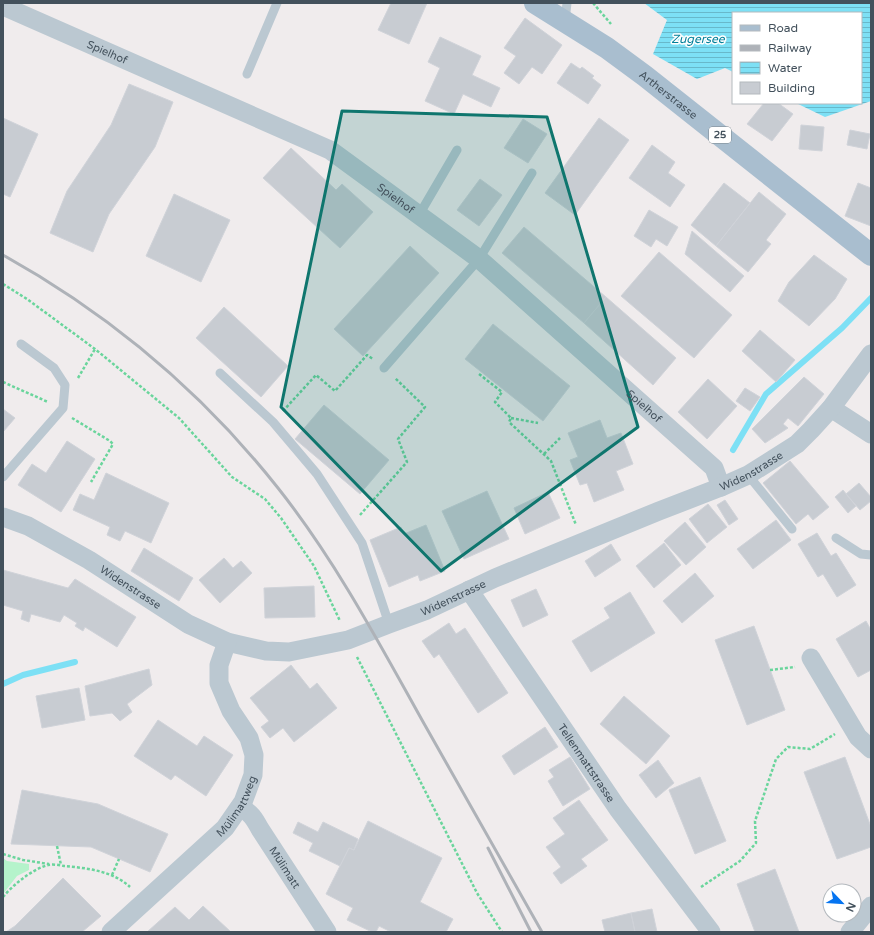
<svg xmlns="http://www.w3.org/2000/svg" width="874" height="935" font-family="'Varela Round',sans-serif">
<defs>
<pattern id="water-rules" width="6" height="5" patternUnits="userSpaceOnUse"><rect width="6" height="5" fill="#7de0f5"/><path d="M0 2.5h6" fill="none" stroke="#68b8ca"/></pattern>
</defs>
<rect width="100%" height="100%" fill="#f0eced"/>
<path fill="#b5f3cb" d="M 3,858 L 7,861 L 29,864 L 29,870 L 17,876 L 3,894 Z"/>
<path fill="url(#water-rules)" d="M 644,3 L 871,3 L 871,101 L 825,117 L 796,103 L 861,103 L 861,13 L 733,13 L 733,72 L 725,68 L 697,79 L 653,54 L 667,20 Z"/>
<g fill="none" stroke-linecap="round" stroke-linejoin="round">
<path stroke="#7de0f5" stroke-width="6" d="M 733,450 L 766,394 L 842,328 L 871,298
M 3,684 L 23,675 L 75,662"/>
</g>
<path fill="#c8ccd2" stroke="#d0d3d9" d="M 391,3 L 427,3 L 409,44 L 378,30 Z
M 525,18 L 562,45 L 542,74 L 532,67 L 519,84 L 504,73 L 516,56 L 504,48 Z
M 440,37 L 481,56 L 472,75 L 500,88 L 491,107 L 463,94 L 454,114 L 425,101 L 440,68 L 428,62 Z
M 571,63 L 580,69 L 582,67 L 594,76 L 592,78 L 601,85 L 588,104 L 557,83 Z
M 129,84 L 173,102 L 155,147 L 109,214 L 93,252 L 50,233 L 67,191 L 111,125 Z
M 764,103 L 778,103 L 793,114 L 772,141 L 747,124 Z
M 3,118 L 38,134 L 10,197 L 3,194 Z
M 599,118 L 629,140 L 575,215 L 545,193 Z
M 523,119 L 547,134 L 528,163 L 504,148 Z
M 801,125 L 824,127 L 822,151 L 799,149 Z
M 850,130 L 870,134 L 867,149 L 847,145 Z
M 652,145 L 675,162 L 668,173 L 685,185 L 670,207 L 629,178 Z
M 291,148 L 336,190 L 342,184 L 373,212 L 340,248 L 263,178 Z
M 480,179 L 502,195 L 479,226 L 457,210 Z
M 724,183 L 750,203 L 716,246 L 691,225 Z
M 858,183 L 871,188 L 871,226 L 845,216 Z
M 759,192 L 786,214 L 766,240 L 771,244 L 748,272 L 716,246 Z
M 174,194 L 230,220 L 201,282 L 146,256 Z
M 649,210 L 678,227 L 667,246 L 656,239 L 651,247 L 634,236 Z
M 524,227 L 606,297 L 584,323 L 502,253 Z
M 692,231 L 744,276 L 730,292 L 685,254 Z
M 410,246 L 439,273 L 363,356 L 334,329 Z
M 659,252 L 732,315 L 694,358 L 621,296 Z
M 814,255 L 847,279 L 835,299 L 809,326 L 778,301 L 789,282 Z
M 606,297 L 676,358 L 653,385 L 584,323 Z
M 224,307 L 288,366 L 261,397 L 196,338 Z
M 493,324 L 570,386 L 543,421 L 465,359 Z
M 760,330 L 795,360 L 776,382 L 742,351 Z
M 804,377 L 824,394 L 798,426 L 788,418 L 783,424 L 788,428 L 765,443 L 752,429 Z
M 708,379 L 737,406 L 707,439 L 678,412 Z
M 745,388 L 760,397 L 750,411 L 736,401 Z
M 324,405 L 389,460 L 360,494 L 295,439 Z
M 3,409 L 15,418 L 3,432 Z
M 600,420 L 607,438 L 621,433 L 633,464 L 616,471 L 624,490 L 594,502 L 587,483 L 580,485 L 570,460 L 578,457 L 568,433 Z
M 67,441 L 95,459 L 61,512 L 18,485 L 32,464 L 46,473 Z
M 790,461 L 829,507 L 813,520 L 808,514 L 796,524 L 763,483 Z
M 106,473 L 169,503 L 151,543 L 125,531 L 120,541 L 107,535 L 110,527 L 73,510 L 80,494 L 94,500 Z
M 859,483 L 871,497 L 871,501 L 860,510 L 846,494 Z
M 843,490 L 856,506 L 848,513 L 835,497 Z
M 487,491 L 509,539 L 464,559 L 442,511 Z
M 548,492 L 560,518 L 525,534 L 514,508 Z
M 725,500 L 738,519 L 729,525 L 717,505 Z
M 708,504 L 727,527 L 707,543 L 689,519 Z
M 776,520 L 791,540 L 753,569 L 737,549 Z
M 685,522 L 706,547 L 686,565 L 664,541 Z
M 426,525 L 445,571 L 420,581 L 418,575 L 389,587 L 370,540 L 401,527 L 404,534 Z
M 817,533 L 831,556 L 836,553 L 856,585 L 837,597 L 823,574 L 818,577 L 798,544 Z
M 664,543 L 681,565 L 654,588 L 636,566 Z
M 611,544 L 621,560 L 595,577 L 585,561 Z
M 144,548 L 193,578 L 179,601 L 131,571 Z
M 224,558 L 233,568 L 241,561 L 252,573 L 220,603 L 199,580 Z
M 3,570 L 68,588 L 75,579 L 136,617 L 117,647 L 85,627 L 83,631 L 75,626 L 77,623 L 64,615 L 60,622 L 31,614 L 29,622 L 21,619 L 23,611 L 3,605 Z
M 695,573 L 714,596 L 682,623 L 663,601 Z
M 314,586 L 315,617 L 265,618 L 264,588 Z
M 536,589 L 548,615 L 523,627 L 511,600 Z
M 630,592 L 655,633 L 591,672 L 572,641 L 610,618 L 604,608 Z
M 866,621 L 871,630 L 871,670 L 858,677 L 836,639 Z
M 449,623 L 456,634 L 465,628 L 508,693 L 478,713 L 439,654 L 434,658 L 422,641 Z
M 754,626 L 785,710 L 747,725 L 715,640 Z
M 291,665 L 310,689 L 317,683 L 337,708 L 294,742 L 283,728 L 270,738 L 261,727 L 269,721 L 250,698 Z
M 149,669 L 152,685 L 127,704 L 132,712 L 120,721 L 112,713 L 90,716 L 85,686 Z
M 79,688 L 85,720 L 42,728 L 36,696 Z
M 624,696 L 670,736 L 646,764 L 600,724 Z
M 158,720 L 197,746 L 204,736 L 233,755 L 206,796 L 175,775 L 171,780 L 134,756 Z
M 545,727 L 558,747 L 514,775 L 502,756 Z
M 570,757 L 590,789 L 563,806 L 548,781 L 554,777 L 549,770 Z
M 845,757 L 871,827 L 871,847 L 837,859 L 804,772 Z
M 658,760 L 674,783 L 656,798 L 639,775 Z
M 700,777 L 726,841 L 695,854 L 669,790 Z
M 22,790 L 98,804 L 168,834 L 150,872 L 91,847 L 11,844 Z
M 579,800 L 608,840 L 581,859 L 587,866 L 561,884 L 553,873 L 561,867 L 546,847 L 565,834 L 553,818 Z
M 368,821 L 442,858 L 420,902 L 453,919 L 446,932 L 391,932 L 379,926 L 376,932 L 372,932 L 347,920 L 353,908 L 326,894 L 349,848 L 354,850 Z
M 298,822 L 318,832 L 323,822 L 358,839 L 354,850 L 349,848 L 340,866 L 309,851 L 313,843 L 293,833 Z
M 775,869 L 799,932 L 755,932 L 737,884 Z
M 63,878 L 101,916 L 82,932 L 6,932 L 15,926 Z
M 203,906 L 231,932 L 147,932 L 175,907 L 189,920 Z
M 652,909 L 657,932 L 635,932 L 631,913 Z
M 631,913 L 635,932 L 605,932 L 602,920 Z"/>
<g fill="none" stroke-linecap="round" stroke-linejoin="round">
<path stroke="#6ad59c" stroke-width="2.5" stroke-dasharray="3 2" stroke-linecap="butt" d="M 593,3 L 611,24
M 3,284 L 27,299 L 95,349 L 179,418 L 232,477 L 265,499 L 281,518 L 314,566 L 340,621
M 479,374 L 502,392 L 495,402 L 511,418 L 509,422 L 551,461 L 576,525
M 78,378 L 95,349
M 3,382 L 48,402
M 283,411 L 316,375 L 335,391 L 367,355 L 373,359
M 72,418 L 110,441 L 113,444 L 91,482
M 511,418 L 538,423
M 544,454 L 560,438
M 360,515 L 407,462 L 398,439 L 425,407 L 395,378
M 357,657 L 477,893 L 502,932
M 770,670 L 795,667
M 57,846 L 61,865
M 3,854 L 23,860 L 49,864
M 112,875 L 119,859
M 701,887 L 740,861 L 756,843 L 755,821 L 776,759 L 788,747 L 810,749 L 835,734
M 3,897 C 14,884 31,870 48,865 C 53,864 59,865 64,866 C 87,868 113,871 130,887"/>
<path stroke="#bbc8d1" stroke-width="9" d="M 565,21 L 567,3
M 247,74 L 277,3
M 419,215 L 457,150
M 384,368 L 479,259 L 532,173
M 220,373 L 273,422 L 317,474 L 362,543 L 389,624
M 748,475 L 792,529
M 3,477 L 63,408 L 65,385 L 54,368 L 21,344
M 836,538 L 861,554 L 871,555"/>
<g stroke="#bbc8d1" stroke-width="19">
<path id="s1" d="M 3,6 L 330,150 L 479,259 L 714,468 L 721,487"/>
<path d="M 831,408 L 871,434"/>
<path id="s2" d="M 3,517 L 28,526 L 89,560 L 188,624 L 227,642 L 266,651 L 289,652 L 348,640 L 389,624 L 427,610 L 495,578 L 659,511 L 721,487 L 748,475 L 797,444 L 811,430 L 831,408 L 871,354"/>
<path id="s3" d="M 469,590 L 618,809 L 711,932"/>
<path d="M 811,658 L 858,737 L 871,749"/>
<path id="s4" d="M 240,807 C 251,813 254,818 260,829 L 327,932"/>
<path id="s5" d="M 111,932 L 225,828 L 243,802 L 253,775 L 254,755 L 249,738 L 231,711 L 219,683 L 219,665 L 227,642"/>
<path d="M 850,932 L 871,906"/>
</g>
<path stroke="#a9becf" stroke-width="22" id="s6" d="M 535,3 L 607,48 L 645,76 L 871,255"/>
<path stroke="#aeb2b8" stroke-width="3" d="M 3,255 C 109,314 203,393 278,488 C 335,560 378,641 422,720 C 462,791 502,862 542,932
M 488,848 L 531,932"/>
</g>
<path fill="#0f766e" fill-opacity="0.2" stroke="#0f766e" stroke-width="3" stroke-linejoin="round" d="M 342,111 L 547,117 L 638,427 L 441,571 L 281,407 Z"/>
<g text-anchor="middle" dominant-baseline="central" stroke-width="3" stroke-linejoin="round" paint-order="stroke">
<rect fill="#fff" stroke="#7b858d" stroke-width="1" x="709" y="127" width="22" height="16" rx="3"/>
<g font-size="10" font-weight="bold" fill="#43515c">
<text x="720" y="135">25</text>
</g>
<g font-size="11" fill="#43515c" stroke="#fff">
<text stroke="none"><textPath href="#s1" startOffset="114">Spielhof</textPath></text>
<text stroke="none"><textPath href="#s6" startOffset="162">Artherstrasse</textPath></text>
<text stroke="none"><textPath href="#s1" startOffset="439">Spielhof</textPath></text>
<text stroke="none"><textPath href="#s1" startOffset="763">Spielhof</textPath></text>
<text stroke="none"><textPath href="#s2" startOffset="818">Widenstrasse</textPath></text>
<text stroke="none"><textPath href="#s2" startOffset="146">Widenstrasse</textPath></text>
<text stroke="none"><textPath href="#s2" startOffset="494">Widenstrasse</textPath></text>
<text stroke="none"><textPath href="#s3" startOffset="209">Tellenmattstrasse</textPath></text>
<text stroke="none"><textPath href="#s5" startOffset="179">Mülimattweg</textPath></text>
<text stroke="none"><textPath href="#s4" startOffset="76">Mülimatt</textPath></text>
</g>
<g font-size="12" font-style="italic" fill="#03809a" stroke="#fff">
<text x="698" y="39">Zugersee</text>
</g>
</g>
<rect width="874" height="935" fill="none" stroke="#43515c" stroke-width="8"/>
<rect x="732" y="12" width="130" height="92" fill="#ffffff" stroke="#b4b9be"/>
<rect x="740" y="25" width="20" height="6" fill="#a9becf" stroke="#b4b9be"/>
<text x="768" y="32" font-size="12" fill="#43515c">Road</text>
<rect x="740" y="45" width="20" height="6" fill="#aeb2b8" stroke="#b4b9be"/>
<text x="768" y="52" font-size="12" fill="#43515c">Railway</text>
<rect x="740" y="62" width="20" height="12" fill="url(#water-rules)" stroke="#b4b9be"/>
<text x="768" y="72" font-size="12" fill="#43515c">Water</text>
<rect x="740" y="82" width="20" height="12" fill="#c8ccd2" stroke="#b4b9be"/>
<text x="768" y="92" font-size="12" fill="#43515c">Building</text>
<g transform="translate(842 903) rotate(115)"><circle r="19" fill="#ffffff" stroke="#b4b9be"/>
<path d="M0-3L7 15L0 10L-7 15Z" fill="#0574f1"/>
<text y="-6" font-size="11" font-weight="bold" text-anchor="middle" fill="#43515c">N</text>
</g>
</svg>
